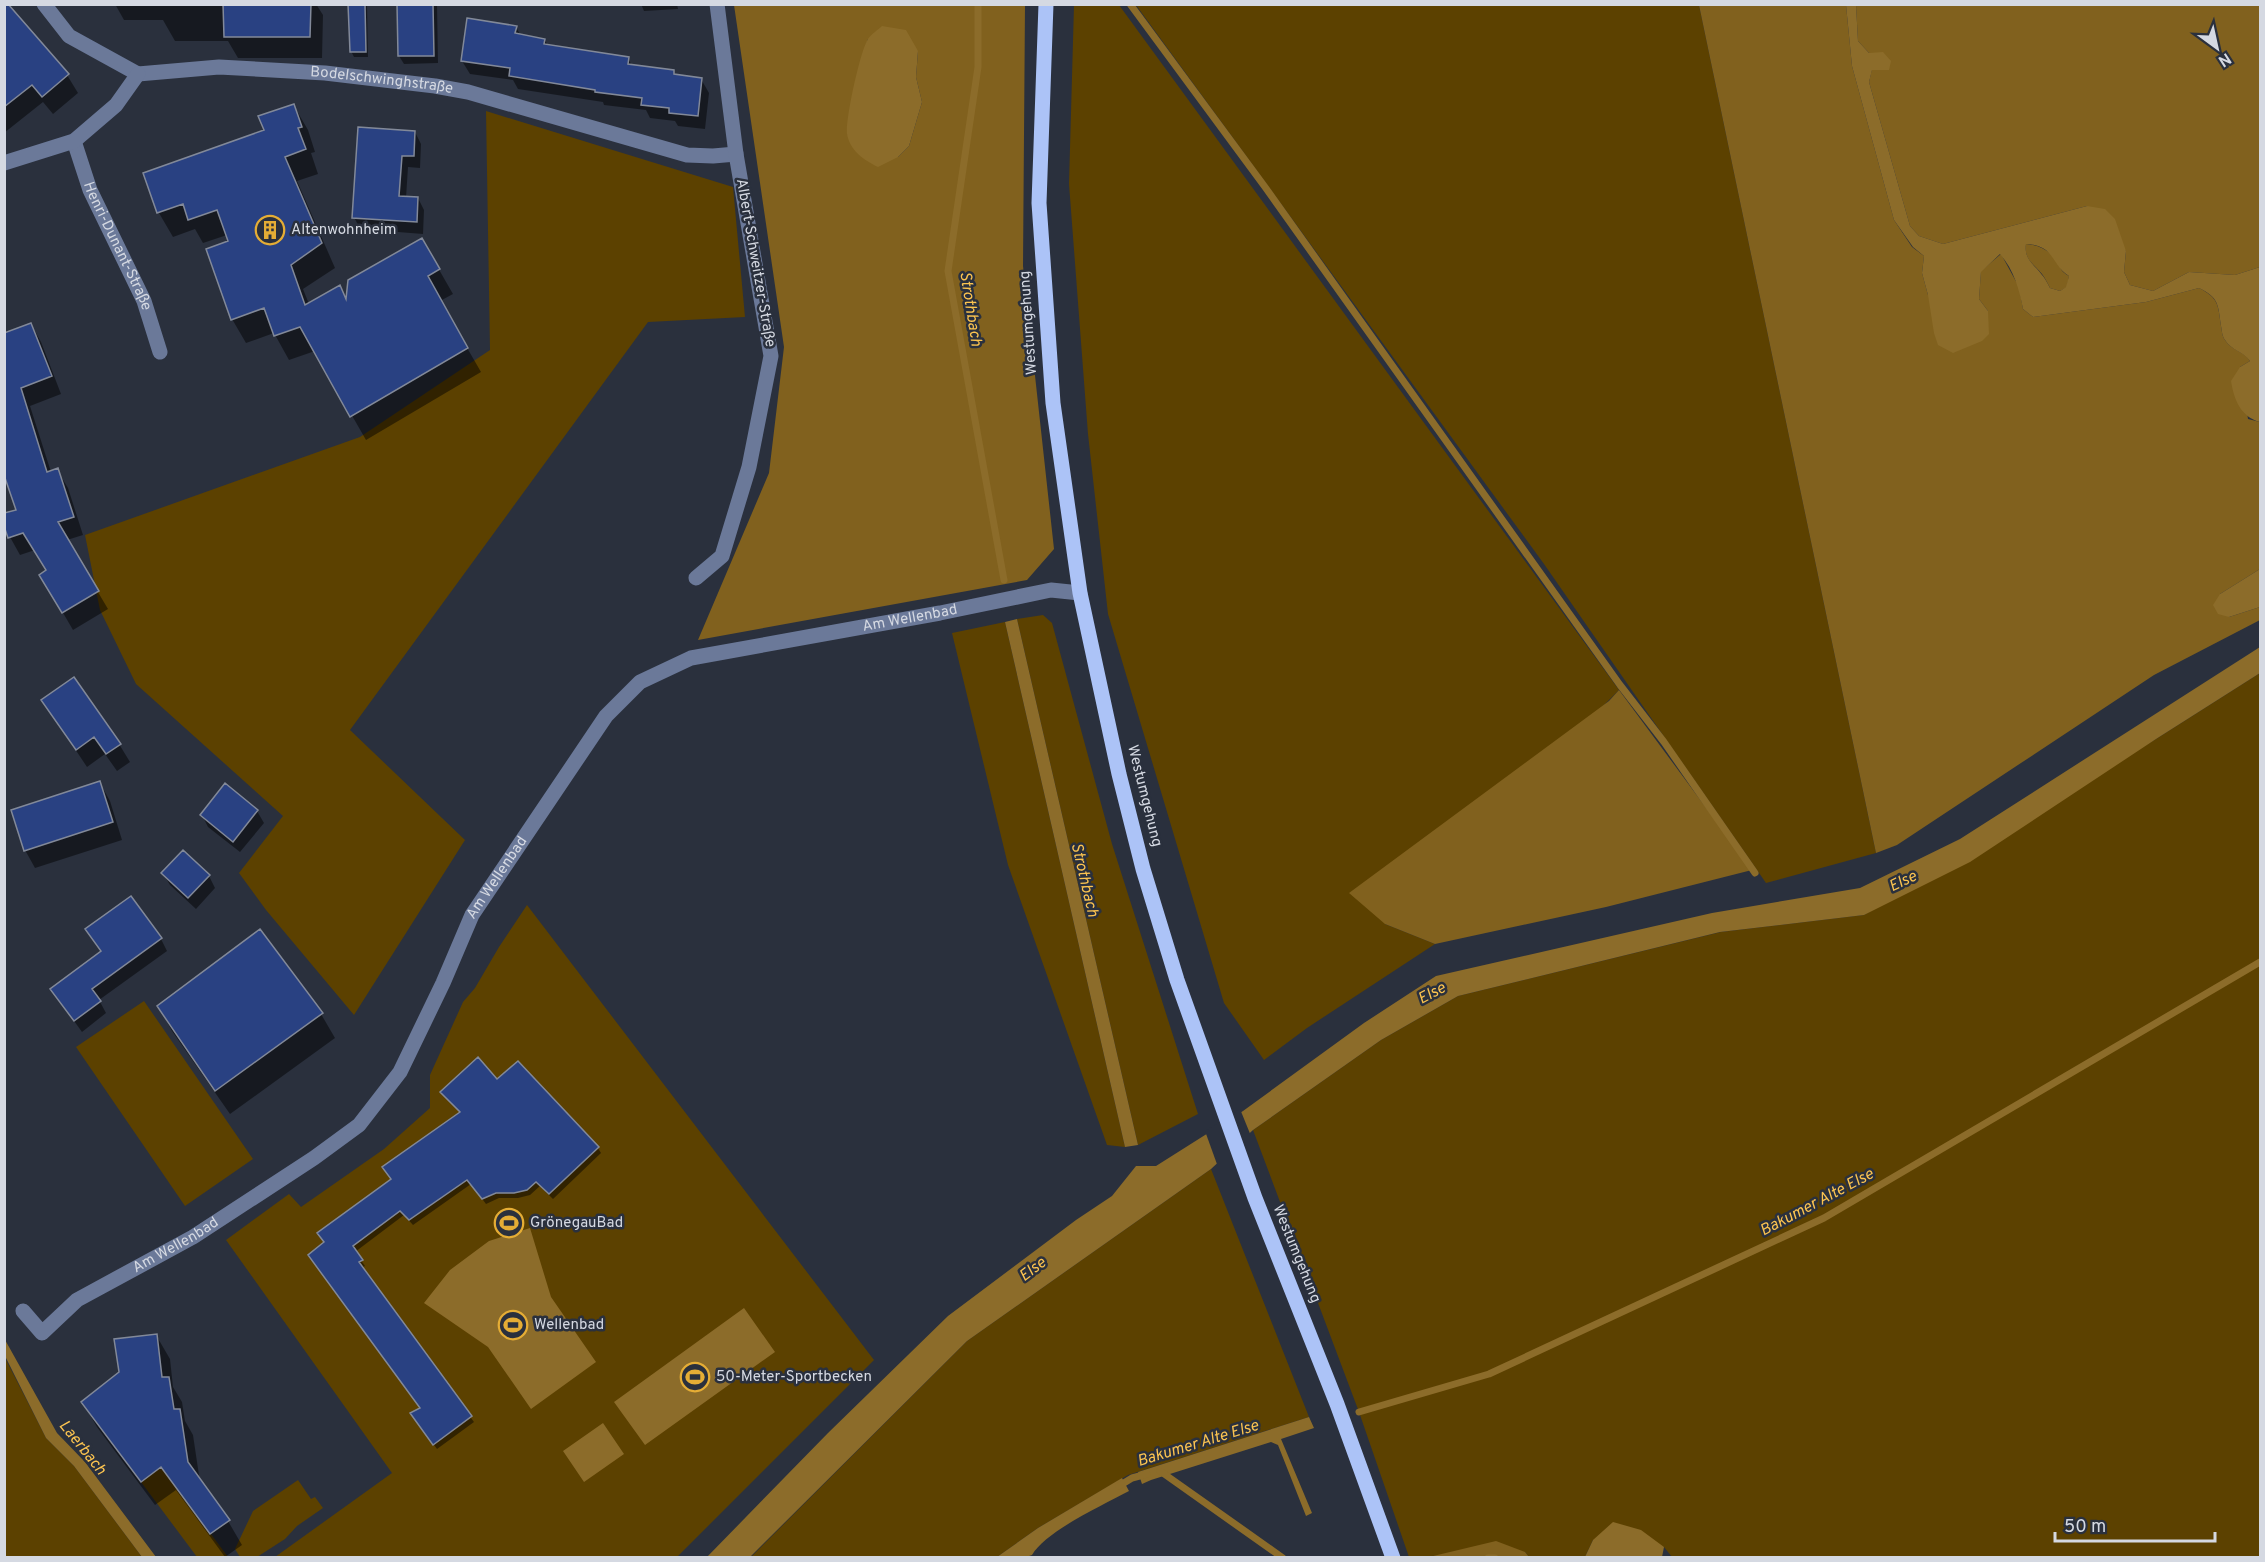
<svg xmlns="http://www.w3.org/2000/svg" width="2265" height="1562" font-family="Overpass,sans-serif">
<rect width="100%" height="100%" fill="#2a303d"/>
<path fill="#5c4100" d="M 1074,5 L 1119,5 L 1619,690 L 1385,924 L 1435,944 L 1307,1028 L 1264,1060 L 1224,1003 L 1108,614 L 1088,434 L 1069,184 Z
M 1136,5 L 1699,5 L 1876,853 L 1766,883 L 1544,564 Z
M 486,111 L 733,187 L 745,317 L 648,322 L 350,730 L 465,840 L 354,1015 L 266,910 L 239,873 L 283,816 L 136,684 L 100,610 L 85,535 L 360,437 L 490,350 Z
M 1043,615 L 1052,623 L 1112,844 L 1198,1114 L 1138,1145 L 1017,619 Z
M 1005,622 L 1125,1147 L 1107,1145 L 1008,865 L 952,633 Z
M 2260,673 L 2260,1557 L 1672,1557 L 1664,1547 L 1593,1540 L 1585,1557 L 1529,1557 L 1525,1552 L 1409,1557 L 1359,1412 L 1253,1130 L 1381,1040 L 1458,996 L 1721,932 L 1864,915 L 2156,739 Z
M 527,905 L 874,1360 L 677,1557 L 275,1557 L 392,1473 L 226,1240 L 289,1194 L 301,1207 L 384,1149 L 430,1108 L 430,1075 L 463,1002 L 475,988 L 499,947 Z
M 144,1001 L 253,1159 L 185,1206 L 76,1047 Z
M 1211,1169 L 1309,1417 L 1128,1475 L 1038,1528 L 997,1557 L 750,1558 L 967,1341 Z
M 4,1356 L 46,1438 L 74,1466 L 142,1557 L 5,1557 Z
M 161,1467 L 228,1557 L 197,1557 L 141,1482 Z
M 298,1480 L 311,1499 L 315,1497 L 323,1508 L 297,1526 L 285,1539 L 257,1557 L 240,1557 L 235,1549 L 253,1511 Z"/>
<path fill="#81611e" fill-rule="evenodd" d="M 734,5 L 1025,5 L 1023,266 L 1054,549 L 1027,580 L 698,640 L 769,473 L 784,347 ZM 868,39 L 918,51 L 916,77 L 922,102 L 909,146 L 898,157 L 847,134 C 851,101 857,71 868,39 Z
M 1699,5 L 1846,5 L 1852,66 L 1894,220 L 1912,247 L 1924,256 L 1922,273 L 1928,295 L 1988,311 L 1979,299 L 1981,271 L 2001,254 L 2019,287 L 2023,309 L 2033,317 L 2146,302 L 2199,288 C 2219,298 2218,305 2221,326 C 2222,331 2222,336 2225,340 C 2231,350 2245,352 2250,361 L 2240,367 L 2248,419 L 2260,422 L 2260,569 L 2220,594 L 2229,617 L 2260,607 L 2260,620 L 2154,675 L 1897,845 L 1876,853 Z
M 1856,5 L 2260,5 L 2260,267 L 2235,275 L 2189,272 L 2153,291 L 2130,285 L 2124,272 L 2126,251 L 2087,206 L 1943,244 L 1919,236 L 1910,226 L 1869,82 L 1872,69 L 1869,53 L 1858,41 Z
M 2026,244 C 2039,245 2049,250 2057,261 C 2062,269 2059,270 2069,276 L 2067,287 L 2060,291 L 2050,288 C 2048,284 2045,278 2042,274 C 2033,263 2024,260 2026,244 Z
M 1619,690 L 1752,870 L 1606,907 L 1435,944 L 1385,924 L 1349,893 L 1609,701 Z
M 1496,1541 L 1525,1552 L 1529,1557 L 1429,1557 Z"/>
<path fill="#8c6c2a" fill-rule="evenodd" d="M 1846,5 L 1856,5 L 1858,41 L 1869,53 L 1883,52 L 1891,61 L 1889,70 L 1872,70 L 1869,82 L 1910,226 L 1919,236 L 1943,244 L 2087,206 L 2105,209 L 2115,219 L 2126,251 L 2124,272 L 2130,285 L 2153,291 L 2189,272 L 2235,275 L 2260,267 L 2260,422 C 2241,417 2234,400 2231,381 L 2240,367 L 2250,361 C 2244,352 2231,350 2225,340 C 2222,336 2222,331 2221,326 C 2218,304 2219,298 2199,288 L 2146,302 L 2033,317 L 2023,309 C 2019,289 2014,270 2000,254 L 1981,272 L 1979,299 L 1988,311 L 1989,334 L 1982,341 L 1953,353 L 1938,345 L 1934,333 L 1928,295 L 1922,273 L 1924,256 L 1913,247 L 1894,220 L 1852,66 ZM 2026,244 C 2055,245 2051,265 2069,276 L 2066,287 L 2060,291 L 2050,288 C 2048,284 2045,278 2042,275 C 2034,264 2024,260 2026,244 Z
M 882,26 L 906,30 L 918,51 L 916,77 L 922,102 L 909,146 L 898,157 L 878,167 C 864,160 850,151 847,134 C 845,121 860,51 868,39 C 871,34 878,30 882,26 Z
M 2260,569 L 2260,607 L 2229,617 L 2218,614 L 2213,605 L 2220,594 Z
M 1017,619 L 1138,1145 L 1125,1147 L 1005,622 Z
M 2260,647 L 2260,673 L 2156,739 L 1970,862 L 1864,915 L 1720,932 L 1458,996 L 1381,1040 L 1253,1130 L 1211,1169 L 967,1341 L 750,1557 L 706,1558 L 828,1433 L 948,1316 L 1076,1220 L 1112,1196 L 1136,1166 L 1156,1166 L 1243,1111 L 1364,1023 L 1436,976 L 1712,913 L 1860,888 L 1960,839 Z
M 530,1228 L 551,1297 L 596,1362 L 531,1409 L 488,1347 L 424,1303 L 450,1270 L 489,1241 Z
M 744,1308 L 775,1352 L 645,1445 L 614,1402 Z
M 4,1338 L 57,1433 L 85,1462 L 156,1557 L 142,1557 L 74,1466 L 46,1438 L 5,1356 Z
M 1309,1417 L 1314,1428 L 1281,1439 L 1312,1513 L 1306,1516 L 1278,1445 L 1271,1442 L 1151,1480 L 1142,1484 L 1138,1472 Z
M 603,1423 L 624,1454 L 584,1482 L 563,1451 Z
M 1122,1478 L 1129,1491 C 1103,1505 1046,1531 1032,1555 L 1026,1557 L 997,1557 L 1038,1528 Z
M 1613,1522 L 1641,1530 L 1664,1547 L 1662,1557 L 1585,1557 L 1593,1540 Z"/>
<path fill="#2a303d" d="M 1240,1109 L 1251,1136 L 1218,1167 L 1205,1131 Z"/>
<path fill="#0007" d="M 115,4 L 316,4 L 323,15 L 322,58 L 238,58 L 228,41 L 175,41 L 163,20 L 124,20 Z
M 350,4 L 367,4 L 368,57 L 354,57 L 351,51 Z
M 399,4 L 437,4 L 438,63 L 404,64 L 399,56 Z
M 641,4 L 677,4 L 678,9 L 644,11 Z
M 516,27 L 521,36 L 545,40 L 548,46 L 628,58 L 632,66 L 673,71 L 676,76 L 701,79 L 709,93 L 705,129 L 678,126 L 675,121 L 650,118 L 646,110 L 604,105 L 603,102 L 518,89 L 513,80 L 470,74 L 462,61 Z
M 4,66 L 67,75 L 78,93 L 53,114 L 43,102 L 4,133 Z
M 294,106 L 308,130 L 315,152 L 311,153 L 318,174 L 297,181 L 335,268 L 303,289 L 309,304 L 340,287 L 348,301 L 422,240 L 453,294 L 440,301 L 481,372 L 366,440 L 315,351 L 289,360 L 274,333 L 246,343 L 232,319 L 230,242 L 227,235 L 203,243 L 195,229 L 173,237 L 159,213 L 145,174 L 266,131 Z
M 415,132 L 421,144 L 420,168 L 408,167 L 406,198 L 418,198 L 424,210 L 423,234 L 360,229 L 354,217 Z
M 31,324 L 41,342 L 61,394 L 30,406 L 51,472 L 57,470 L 68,488 L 83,535 L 67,540 L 108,609 L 73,630 L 41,575 L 48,571 L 35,550 L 20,555 L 10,537 L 18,511 L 8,482 L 4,483 L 4,335 Z
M 43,701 L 119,744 L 130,762 L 117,771 L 105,754 L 87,767 Z
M 100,783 L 110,801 L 122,840 L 35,868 L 25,850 Z
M 257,811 L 264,823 L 240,852 L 208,827 L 202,815 Z
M 163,873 L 209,876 L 215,888 L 196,909 L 170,885 Z
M 87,930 L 161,939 L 167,951 L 99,1000 L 106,1013 L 82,1032 L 52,990 L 102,952 Z
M 159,1007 L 321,1014 L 335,1038 L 230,1114 L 172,1031 Z
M 497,1081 L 598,1148 L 601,1153 L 553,1199 L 540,1186 L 530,1195 L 518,1198 L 499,1198 L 486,1204 L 471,1184 L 413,1225 L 404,1215 L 355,1252 L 365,1266 L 361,1268 L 474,1422 L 437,1449 L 415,1418 L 421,1409 L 325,1243 L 461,1113 L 442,1093 Z
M 156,1335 L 170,1359 L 173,1387 L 182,1402 L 185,1421 L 193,1435 L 200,1482 L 228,1521 L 242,1545 L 225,1557 L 176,1490 L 155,1505 L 97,1427 L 83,1403 L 121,1373 Z"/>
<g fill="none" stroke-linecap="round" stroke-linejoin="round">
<path stroke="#8c6c2a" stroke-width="7" d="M 978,4 L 978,67 L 948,271 L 1004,580
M 1130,4 L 1265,187 L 1620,685 L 1664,742 L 1755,873
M 1359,1412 L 1489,1374 L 1824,1218 L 2260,962
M 1160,1471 L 1283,1558
M 1119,1486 L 1132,1478 L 1147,1474
M 1488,1558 L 1495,1558"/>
</g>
<path fill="#294182" stroke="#828999" stroke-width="1.5" d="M 4,4 L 8,4 L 69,74 L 42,97 L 32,85 L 4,107 Z
M 223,4 L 311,4 L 310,37 L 224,37 Z
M 348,4 L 365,4 L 366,52 L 350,52 Z
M 397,4 L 433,4 L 434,56 L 398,56 Z
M 467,18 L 517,26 L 515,33 L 545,39 L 544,44 L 629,57 L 628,64 L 674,70 L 674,74 L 702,78 L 698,116 L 669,113 L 669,108 L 641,105 L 642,98 L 595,92 L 595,90 L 509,76 L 510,68 L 461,61 Z
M 294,104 L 302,127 L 298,128 L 306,149 L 285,157 L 322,243 L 291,265 L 305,305 L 340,285 L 346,299 L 348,280 L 422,238 L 440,269 L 428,276 L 468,348 L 350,417 L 300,327 L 274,336 L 264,308 L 231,320 L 206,249 L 228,241 L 217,210 L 188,220 L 183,204 L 157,213 L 143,173 L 264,130 L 258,116 Z
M 358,127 L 415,131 L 414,156 L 402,156 L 399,196 L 418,197 L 417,222 L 352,218 Z
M 31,323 L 52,376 L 21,388 L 47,472 L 58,468 L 74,517 L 58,522 L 99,591 L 62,613 L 39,575 L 46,570 L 23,533 L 8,538 L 4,526 L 4,513 L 16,510 L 4,475 L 4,333 Z
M 74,677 L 121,744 L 106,754 L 94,737 L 76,750 L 41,700 Z
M 100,781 L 113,822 L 24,851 L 11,810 Z
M 225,783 L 258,810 L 233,842 L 200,815 Z
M 183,850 L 210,875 L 188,898 L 161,873 Z
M 131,896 L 162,938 L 92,989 L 101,1001 L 74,1021 L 50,989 L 101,951 L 85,929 Z
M 260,929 L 323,1013 L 215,1091 L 157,1006 Z
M 478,1057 L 497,1079 L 518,1061 L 599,1147 L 549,1194 L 536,1182 L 527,1190 L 514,1193 L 496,1193 L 482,1199 L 467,1180 L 409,1220 L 400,1211 L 353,1246 L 363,1260 L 359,1262 L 472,1416 L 433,1445 L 410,1413 L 420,1408 L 308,1255 L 324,1242 L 317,1233 L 391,1179 L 382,1167 L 460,1112 L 440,1092 Z
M 157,1334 L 162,1377 L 169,1377 L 174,1409 L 180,1409 L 188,1462 L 230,1520 L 210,1534 L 161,1467 L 141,1482 L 81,1402 L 119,1372 L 114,1339 Z"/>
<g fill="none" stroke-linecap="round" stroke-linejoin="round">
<g stroke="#6b7999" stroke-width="15">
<path id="s1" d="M 44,4 L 69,36 L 138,74 L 219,67 L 325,73 L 435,86 L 468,92 L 687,155 L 713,156 L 736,154"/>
<path id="s2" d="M 74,141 L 90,190 L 144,301 L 160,352"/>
<path d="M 4,163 L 74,141 L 116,105 L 138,74"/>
<path d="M 696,578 L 722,556 L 749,467 L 771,356 L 736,154 L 717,4"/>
<path id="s3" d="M 23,1311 L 42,1333 L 77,1300 L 193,1237 L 314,1158 L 359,1125 L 400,1072 L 443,983 L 472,915 L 606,716 L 640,682 L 691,658 L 940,613 L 1051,590 L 1080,593"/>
</g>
<path stroke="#acc3f7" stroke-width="15" d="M 1046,4 L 1039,203 L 1053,403 L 1080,593 L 1119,774 L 1143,869 L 1177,980 L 1255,1198 L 1337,1404 L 1393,1558"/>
</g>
<defs>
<g id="building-ring" transform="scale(1.5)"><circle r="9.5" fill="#2a303d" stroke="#e5ad35" stroke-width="1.5"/><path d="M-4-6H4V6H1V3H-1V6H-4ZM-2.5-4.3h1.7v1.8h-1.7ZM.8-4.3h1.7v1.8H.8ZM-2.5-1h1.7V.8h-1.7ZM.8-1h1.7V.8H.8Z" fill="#e5ad35"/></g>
<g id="stadium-ring" transform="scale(1.5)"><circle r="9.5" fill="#2a303d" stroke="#e5ad35" stroke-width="1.5"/><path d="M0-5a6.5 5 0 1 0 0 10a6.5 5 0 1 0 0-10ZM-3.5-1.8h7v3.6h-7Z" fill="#e5ad35"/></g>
</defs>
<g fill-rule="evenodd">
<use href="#building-ring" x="270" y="230"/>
<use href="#stadium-ring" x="509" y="1223"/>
<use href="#stadium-ring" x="513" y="1325"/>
<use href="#stadium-ring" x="695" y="1377"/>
</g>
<g text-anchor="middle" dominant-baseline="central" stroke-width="5" stroke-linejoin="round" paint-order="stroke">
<g font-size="15" fill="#d5d9e2" stroke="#2a303d">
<text stroke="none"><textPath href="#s1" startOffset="364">Bodelschwinghstraße</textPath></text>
<text stroke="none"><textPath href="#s2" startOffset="114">Henri-Dunant-Straße</textPath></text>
<text transform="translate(755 263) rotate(80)">Albert-Schweitzer-Straße</text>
<text transform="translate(1029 323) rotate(-94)">Westumgehung</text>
<text stroke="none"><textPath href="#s3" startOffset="1216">Am Wellenbad</textPath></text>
<text transform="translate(1144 796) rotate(76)">Westumgehung</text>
<text stroke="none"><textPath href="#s3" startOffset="694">Am Wellenbad</textPath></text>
<text stroke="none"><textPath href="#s3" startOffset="190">Am Wellenbad</textPath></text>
<text transform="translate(1296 1254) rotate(68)">Westumgehung</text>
</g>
<g font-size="15" fill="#d5d9e2" stroke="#2a303d" text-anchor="start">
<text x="291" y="230">Altenwohnheim</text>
<text x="530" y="1223">GrönegauBad</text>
<text x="534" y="1325">Wellenbad</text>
<text x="716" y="1377">50-Meter-Sportbecken</text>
</g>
<g font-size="16" font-style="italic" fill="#fcc450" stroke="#2a303d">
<text transform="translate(970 309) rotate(81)">Strothbach</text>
<text transform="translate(1084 880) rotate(77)">Strothbach</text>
<text transform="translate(1903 882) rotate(-26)">Else</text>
<text transform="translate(1432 994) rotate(-28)">Else</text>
<text transform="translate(1817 1203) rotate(-28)">Bakumer Alte Else</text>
<text transform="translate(1033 1270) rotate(-37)">Else</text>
<text transform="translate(1198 1444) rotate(-17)">Bakumer Alte Else</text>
<text transform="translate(82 1448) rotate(51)">Laerbach</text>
</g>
</g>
<rect width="2265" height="1562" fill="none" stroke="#d5d9e2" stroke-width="12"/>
<g transform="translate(2217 48) rotate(147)" stroke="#2a303d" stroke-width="4.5" paint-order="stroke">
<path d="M0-4.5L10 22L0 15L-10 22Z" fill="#d5d9e2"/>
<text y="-9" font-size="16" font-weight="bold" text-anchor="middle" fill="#d5d9e2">N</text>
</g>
<path d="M2055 1532v9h160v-9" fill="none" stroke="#d5d9e2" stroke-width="3"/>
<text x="2064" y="1532" font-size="18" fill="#d5d9e2" stroke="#2a303d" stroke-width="4.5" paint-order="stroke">50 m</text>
</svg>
